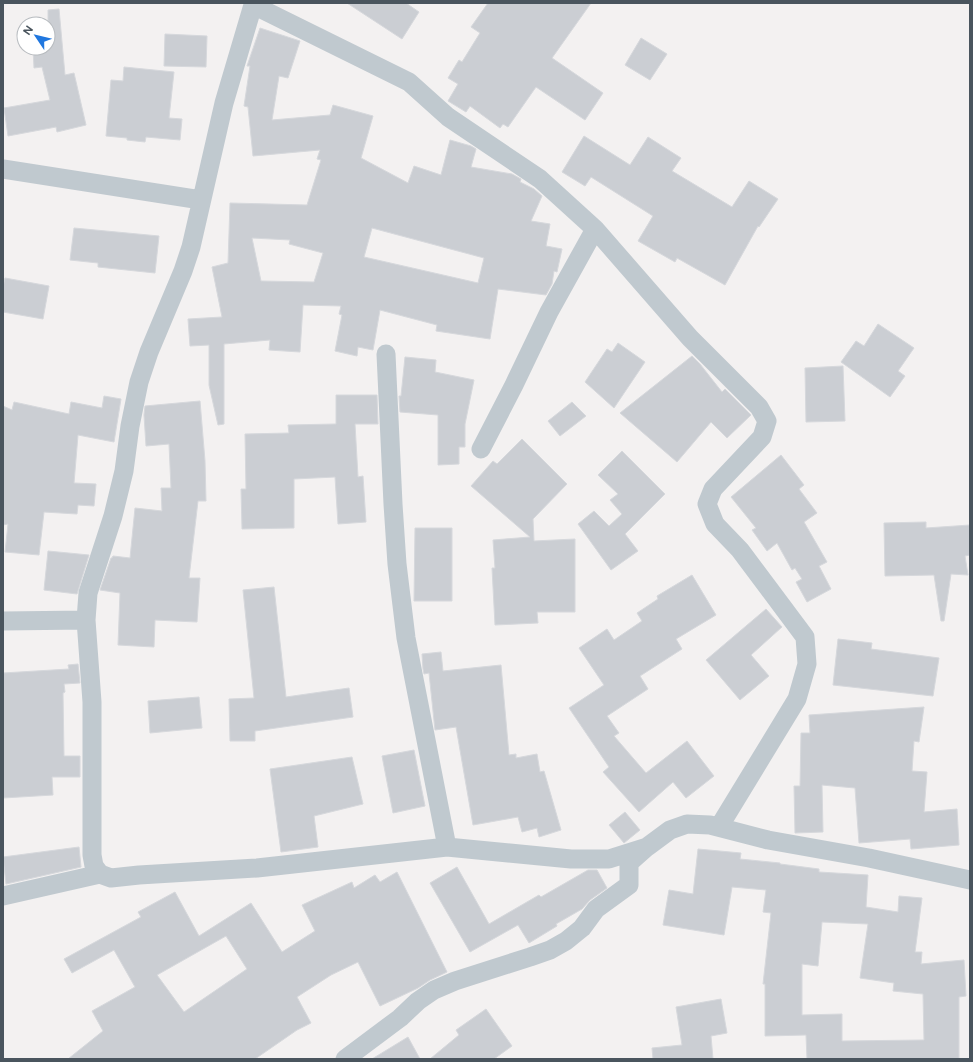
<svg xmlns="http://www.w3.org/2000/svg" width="973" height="1062" font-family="Figtree,sans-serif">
<rect width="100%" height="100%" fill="#f3f1f1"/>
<path fill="#cbced3" stroke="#d6d8dc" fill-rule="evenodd" d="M 347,3 L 406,3 L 419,12 L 402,39 Z
M 488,3 L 591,3 L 552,58 L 603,93 L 585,120 L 536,87 L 508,127 L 503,124 L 500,128 L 470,106 L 466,112 L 448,101 L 458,84 L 448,78 L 459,60 L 462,62 L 480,33 L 471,27 Z
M 59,9 L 65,75 L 74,73 L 86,125 L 57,132 L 56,127 L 8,136 L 4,108 L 50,100 L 42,67 L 34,68 L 33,48 L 48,48 L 48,10 Z
M 260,28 L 300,41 L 288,78 L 279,76 L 272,120 L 330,115 L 333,105 L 373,116 L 361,158 L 408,183 L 414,166 L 441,175 L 450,140 L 471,146 L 476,149 L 471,167 L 512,174 L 521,179 L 520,182 L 534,189 L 542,196 L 531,221 L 550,224 L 546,246 L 562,249 L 557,272 L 554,271 L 552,284 L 546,295 L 498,289 L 490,339 L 436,331 L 437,325 L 380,310 L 373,350 L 358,347 L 357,356 L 335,351 L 342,315 L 339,314 L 341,306 L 303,305 L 300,352 L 269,350 L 270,340 L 224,344 L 224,424 L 218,425 L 209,385 L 209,345 L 190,346 L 188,319 L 222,317 L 212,267 L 228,263 L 230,203 L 307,205 L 321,160 L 317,159 L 320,150 L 253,156 L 248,107 L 244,106 L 250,66 L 247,66 ZM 372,228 L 484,258 L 478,283 L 364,257 ZM 252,238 L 290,240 L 289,244 L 323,253 L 314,282 L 261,281 Z
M 165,34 L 207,36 L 206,67 L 164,66 Z
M 641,38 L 667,54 L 650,80 L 625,65 Z
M 124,67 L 174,72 L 169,118 L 182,119 L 180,140 L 146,137 L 145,142 L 127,140 L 127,138 L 106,136 L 111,80 L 123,81 Z
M 584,136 L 630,165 L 648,137 L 681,158 L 672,171 L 732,207 L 749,181 L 778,199 L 759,227 L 758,226 L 725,285 L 677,258 L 675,262 L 638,241 L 653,216 L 591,177 L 585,186 L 562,172 Z
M 74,228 L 159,236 L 155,273 L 98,267 L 98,263 L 70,260 Z
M 5,278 L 49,286 L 43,319 L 3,312 L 3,287 Z
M 878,324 L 914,348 L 898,371 L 905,376 L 890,397 L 841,362 L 856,341 L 864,346 Z
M 618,343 L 645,362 L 614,408 L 585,382 L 607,349 L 612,352 Z
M 692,356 L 700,364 L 722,392 L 725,389 L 751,415 L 727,438 L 711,422 L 677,462 L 620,413 Z
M 405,357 L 436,360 L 435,372 L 474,380 L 465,424 L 465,447 L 459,447 L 459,464 L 438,465 L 438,415 L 400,412 L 399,396 L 401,396 Z
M 843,366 L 845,421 L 806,422 L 805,368 Z
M 336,395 L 377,395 L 378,424 L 355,424 L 358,477 L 363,476 L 366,522 L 338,524 L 335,477 L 294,479 L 294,528 L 242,529 L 241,489 L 246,489 L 245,434 L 289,433 L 288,425 L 336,424 Z
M 104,396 L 121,399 L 114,442 L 78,435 L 74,483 L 96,484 L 94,506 L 78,505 L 77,514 L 44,512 L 39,555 L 5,552 L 8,524 L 3,525 L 3,406 L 12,410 L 14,402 L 69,414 L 71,402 L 102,408 Z
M 200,401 L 205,461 L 206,501 L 198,501 L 189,578 L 200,578 L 197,622 L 155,620 L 154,647 L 118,645 L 120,593 L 100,590 L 111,558 L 112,558 L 113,556 L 130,558 L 135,508 L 162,511 L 161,488 L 171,488 L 169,444 L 146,446 L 144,415 L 145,406 Z
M 572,402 L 586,416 L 560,436 L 548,421 Z
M 522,439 L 567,484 L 533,519 L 534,541 L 575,539 L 575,612 L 537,612 L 538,623 L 495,625 L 492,568 L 495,568 L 493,540 L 530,537 L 471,486 L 493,461 L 497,464 Z
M 622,451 L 665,494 L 625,534 L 638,551 L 611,570 L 578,524 L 594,511 L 609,526 L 622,514 L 610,500 L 618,494 L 598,475 Z
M 781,455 L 804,485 L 799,489 L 817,513 L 804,522 L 827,562 L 819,566 L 831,589 L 807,602 L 796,582 L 802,579 L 795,568 L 792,570 L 777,543 L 767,551 L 752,530 L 756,528 L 731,497 Z
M 926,522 L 926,528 L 970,525 L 970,555 L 965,556 L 968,575 L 951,574 L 944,621 L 941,621 L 934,575 L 885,576 L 884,523 Z
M 415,528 L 452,528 L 452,601 L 414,601 Z
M 48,551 L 89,555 L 77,594 L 44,590 Z
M 692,575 L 716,615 L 676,639 L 682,649 L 640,676 L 648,689 L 607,716 L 619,733 L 614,736 L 646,773 L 687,741 L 714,776 L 686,798 L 673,782 L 639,812 L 603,772 L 609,767 L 569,708 L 604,685 L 579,648 L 607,629 L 614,640 L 642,621 L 637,613 L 658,599 L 657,596 Z
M 274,587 L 286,697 L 349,688 L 353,717 L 255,731 L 255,741 L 230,741 L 229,699 L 254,698 L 243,590 Z
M 766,609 L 782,627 L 751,655 L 769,676 L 740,700 L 706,660 Z
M 838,639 L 872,643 L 871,649 L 939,658 L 933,696 L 833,685 Z
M 441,652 L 443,671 L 501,665 L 509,755 L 516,754 L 516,758 L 537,754 L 540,772 L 544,771 L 561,830 L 539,837 L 537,828 L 522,832 L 518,817 L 473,825 L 456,727 L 435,730 L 429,673 L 424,674 L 423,669 L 422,654 Z
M 78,664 L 80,683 L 64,684 L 65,692 L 63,693 L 64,756 L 80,756 L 80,777 L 52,777 L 53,795 L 3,798 L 3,673 L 69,669 L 68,665 Z
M 199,697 L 202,728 L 150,733 L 148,701 Z
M 924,707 L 919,742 L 914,741 L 912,771 L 927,772 L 924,812 L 957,809 L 959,845 L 911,849 L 910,839 L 859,843 L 855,788 L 822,785 L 823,832 L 795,833 L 794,786 L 800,786 L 801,733 L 810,733 L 809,715 Z
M 414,750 L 425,806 L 393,813 L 382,756 Z
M 352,757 L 363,804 L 314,816 L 318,847 L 281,852 L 270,769 Z
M 625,812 L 640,830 L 624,843 L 609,825 Z
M 79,847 L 81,867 L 6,884 L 3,857 Z
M 698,849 L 741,853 L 740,859 L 780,863 L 780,864 L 819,869 L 819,872 L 868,875 L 866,907 L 898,912 L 899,896 L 922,898 L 915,952 L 922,952 L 921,964 L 964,960 L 966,996 L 959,997 L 959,1059 L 807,1059 L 806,1035 L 765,1036 L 765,984 L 763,984 L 771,913 L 763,912 L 766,890 L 732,887 L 724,935 L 663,925 L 669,890 L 693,894 ZM 822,922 L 868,924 L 860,978 L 894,983 L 893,991 L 923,994 L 924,1040 L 842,1041 L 842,1014 L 802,1015 L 802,964 L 818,966 Z
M 457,867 L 489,924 L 539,895 L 541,897 L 588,870 L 597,870 L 607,888 L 590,900 L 582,909 L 556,924 L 557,926 L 529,943 L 518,925 L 470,952 L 430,883 Z
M 397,872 L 447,972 L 430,980 L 418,988 L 380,1006 L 358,962 L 331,975 L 297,997 L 311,1023 L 297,1030 L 255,1059 L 68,1059 L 103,1031 L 92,1011 L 135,987 L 114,950 L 72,973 L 64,959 L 141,917 L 138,912 L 175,892 L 199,936 L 251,903 L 282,952 L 315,931 L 302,905 L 352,882 L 354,888 L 375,875 L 380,882 ZM 226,936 L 247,969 L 184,1012 L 157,975 Z
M 721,999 L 727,1033 L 711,1036 L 713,1059 L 653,1059 L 652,1048 L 682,1045 L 676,1007 Z
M 486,1009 L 512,1046 L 494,1059 L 430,1059 L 459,1035 L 456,1030 Z
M 408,1037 L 420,1059 L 372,1059 Z"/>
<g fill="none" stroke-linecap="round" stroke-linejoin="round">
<path stroke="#c0c9cf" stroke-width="19" d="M 253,3 L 253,5 L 409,82 L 448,117 L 540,179 L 595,229 L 690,338 L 759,407 L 767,421 L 762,437 L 713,489 L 707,504 L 715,524 L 740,550 L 805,637 L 807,664 L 797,699 L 719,827
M 253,5 L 224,103 L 191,247 L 183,271 L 149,352 L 139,382 L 130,426 L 124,471 L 113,516 L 88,593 L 86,620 L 92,702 L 92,855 L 94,866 L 100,874 L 111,878 L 139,875 L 257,868 L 447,847 L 571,859 L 609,859 L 647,847
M 3,169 L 201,200
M 386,354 L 393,504 L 397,564 L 406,638 L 447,847
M 481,449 L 514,385 L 549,312 L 595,229
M 3,621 L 86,620
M 3,896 L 100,874
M 345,1059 L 400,1018 L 418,1001 L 434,990 L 455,981 L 530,957 L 550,950 L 566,941 L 582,928 L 596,909 L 629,885 L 629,863 L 647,847 L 670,830 L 687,824 L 710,825 L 768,840 L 869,858 L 970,880"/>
</g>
<rect width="973" height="1062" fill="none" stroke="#4a555e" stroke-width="8"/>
<g transform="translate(36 36) rotate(305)"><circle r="19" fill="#ffffff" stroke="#b7bbbf"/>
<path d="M0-3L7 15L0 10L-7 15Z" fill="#2077df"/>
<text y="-6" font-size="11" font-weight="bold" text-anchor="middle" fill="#4a555e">N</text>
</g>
</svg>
